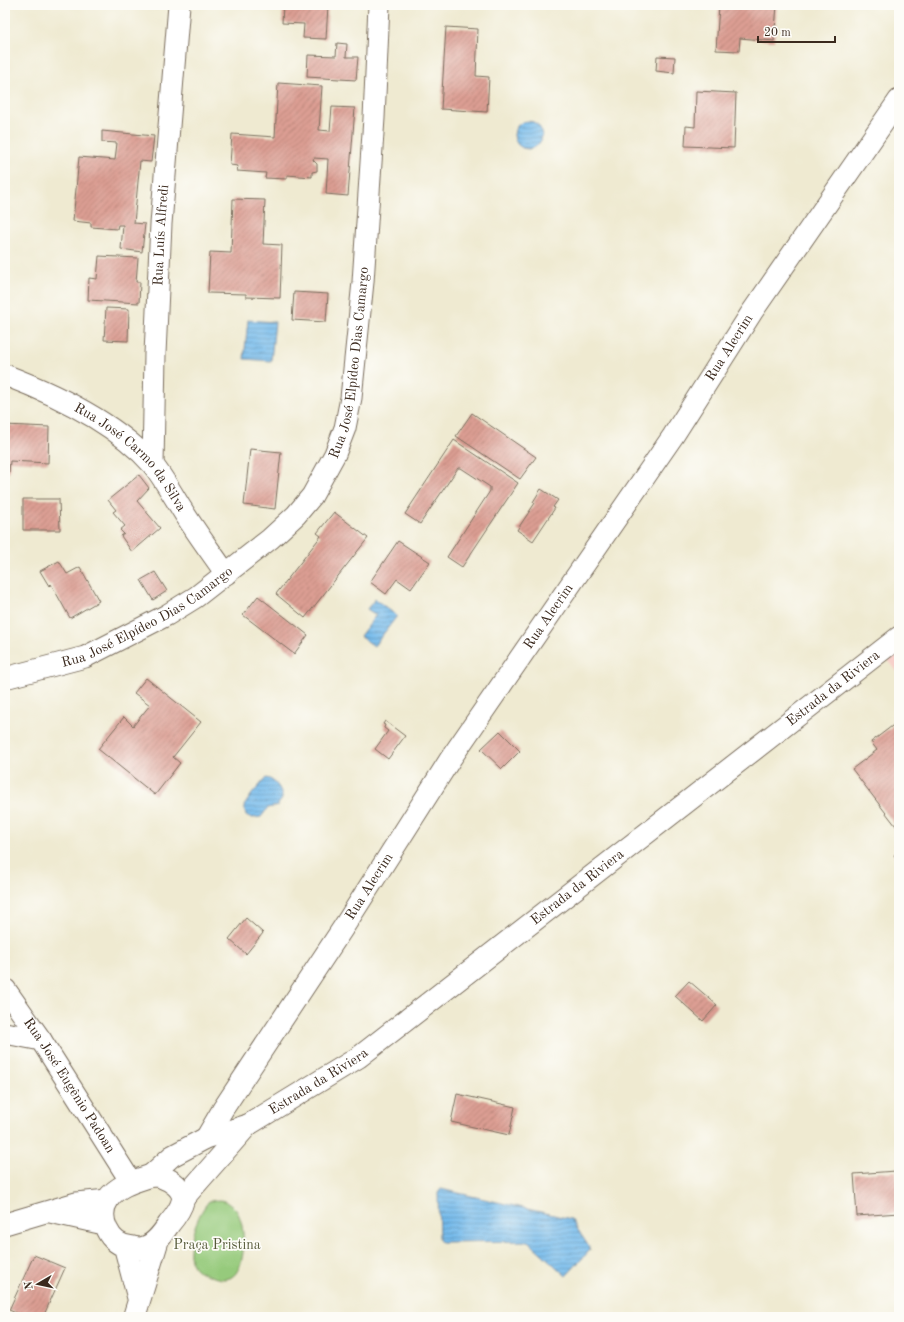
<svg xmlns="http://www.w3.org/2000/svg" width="904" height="1322" font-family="'Old Standard TT',serif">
<defs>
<pattern id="water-rules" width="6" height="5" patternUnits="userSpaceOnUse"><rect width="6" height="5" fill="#73baeb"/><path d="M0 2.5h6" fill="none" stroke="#6097be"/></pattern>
<pattern id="building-hatch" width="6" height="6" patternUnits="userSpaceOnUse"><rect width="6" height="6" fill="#dc9e93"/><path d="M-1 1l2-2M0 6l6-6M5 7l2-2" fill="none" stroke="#b48177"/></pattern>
</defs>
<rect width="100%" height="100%" fill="#fdfcf7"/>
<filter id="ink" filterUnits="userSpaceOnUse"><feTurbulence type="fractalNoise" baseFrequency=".025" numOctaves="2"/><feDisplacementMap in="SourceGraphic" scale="8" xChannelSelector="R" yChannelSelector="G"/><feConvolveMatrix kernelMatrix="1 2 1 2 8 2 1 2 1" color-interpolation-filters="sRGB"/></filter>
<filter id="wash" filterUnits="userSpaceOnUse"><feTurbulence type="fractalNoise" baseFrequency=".012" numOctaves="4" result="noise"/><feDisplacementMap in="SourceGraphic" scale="16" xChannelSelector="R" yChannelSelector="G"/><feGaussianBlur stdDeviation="0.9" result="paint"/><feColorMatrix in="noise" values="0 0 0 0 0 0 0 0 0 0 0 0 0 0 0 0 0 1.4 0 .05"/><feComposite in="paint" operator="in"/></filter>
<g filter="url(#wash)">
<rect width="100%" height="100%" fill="#efead1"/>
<path fill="#f7d0ca" d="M 899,642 L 899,674 L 884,655 Z"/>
<path fill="#96ca7b" stroke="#687a4c" d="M 209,1201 C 213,1201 220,1199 224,1201 C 226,1201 227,1203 229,1204 C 231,1206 235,1208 236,1210 C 246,1223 248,1270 230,1278 C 221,1281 211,1276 203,1273 C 193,1270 189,1259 190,1249 C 192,1232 198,1214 209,1201 Z"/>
<path fill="url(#water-rules)" stroke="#577284" d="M514 135a14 14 0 1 1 28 0a14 14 0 1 1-28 0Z
M 248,320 L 275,322 L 271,361 L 244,359 Z
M 375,599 L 397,616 L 374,646 L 360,636 L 376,615 L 367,609 Z
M 266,778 C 275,779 283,791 282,799 L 277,806 L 268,808 L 261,817 L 252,818 L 246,815 L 244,806 L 252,794 Z
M 441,1189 L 571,1219 L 589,1247 L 590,1250 L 566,1276 L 528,1241 L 441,1242 L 439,1240 L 438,1193 Z"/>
<g id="blocks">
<path fill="url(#building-hatch)" d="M 283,5 L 328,5 L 326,39 L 303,38 L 304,24 L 282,23 Z
M 719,5 L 777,5 L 774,41 L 740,38 L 739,51 L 716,50 Z
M 446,27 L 478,29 L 476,76 L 489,77 L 487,112 L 441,109 Z
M 337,43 L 347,44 L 346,57 L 358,57 L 356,80 L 307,77 L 308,55 L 336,56 Z
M 657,56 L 675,57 L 674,73 L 656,71 Z
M 278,83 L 322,86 L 319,130 L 330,131 L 332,107 L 355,108 L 348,196 L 326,194 L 328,159 L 314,158 L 313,160 L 317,164 L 317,171 L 312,172 L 312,177 L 287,175 L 287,179 L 265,178 L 266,173 L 237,171 L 238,166 L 230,165 L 232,134 L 275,137 Z
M 696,91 L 736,93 L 734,148 L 685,146 L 686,126 L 695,127 Z
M 102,131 L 154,136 L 151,162 L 140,161 L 134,223 L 145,224 L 142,252 L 121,249 L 123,225 L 118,225 L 117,229 L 91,227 L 91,223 L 73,221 L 79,157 L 115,160 L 117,143 L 102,142 Z
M 233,199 L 265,200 L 263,244 L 282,245 L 280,298 L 246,297 L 246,294 L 208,293 L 210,252 L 231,253 Z
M 99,256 L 138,258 L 136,282 L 140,282 L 139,303 L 88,300 L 89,278 L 97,279 Z
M 294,292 L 328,294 L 326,322 L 292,320 Z
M 106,308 L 129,309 L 128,341 L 104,340 Z
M 472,413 L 536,457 L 520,479 L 456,436 Z
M 5,425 L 49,427 L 48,463 L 10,461 L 9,473 L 5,473 Z
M 454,440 L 518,483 L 462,567 L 447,557 L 490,491 L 490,487 L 461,468 L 458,468 L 420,524 L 405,514 Z
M 250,449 L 281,452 L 275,509 L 244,505 Z
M 139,475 L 149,488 L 137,501 L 160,528 L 132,552 L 121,536 L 124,534 L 120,530 L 125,526 L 113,512 L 116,510 L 108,500 Z
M 541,489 L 558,500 L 553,507 L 555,508 L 533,541 L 517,530 L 535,503 L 533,502 Z
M 23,499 L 59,499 L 60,530 L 23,530 Z
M 334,512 L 368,538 L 305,618 L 276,594 L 321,536 L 317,533 Z
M 398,541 L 430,562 L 411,589 L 397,579 L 386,594 L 370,582 Z
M 59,561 L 67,574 L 80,567 L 99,601 L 70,618 L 51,584 L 49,586 L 40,571 Z
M 155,572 L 167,591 L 153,600 L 141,580 Z
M 258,596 L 308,635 L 294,654 L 243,615 Z
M 146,678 L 201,722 L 173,757 L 180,763 L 155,795 L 98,749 L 124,717 L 133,726 L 150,705 L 134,693 Z
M 385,721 L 405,736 L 388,759 L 375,749 L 388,731 L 384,728 L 385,725 L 383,724 Z
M 896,723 L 899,727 L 899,830 L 852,769 L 877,750 L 871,742 Z
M 500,731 L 520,751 L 502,769 L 481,749 Z
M 899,851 L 899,862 L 894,855 Z
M 246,918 L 263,933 L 246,954 L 229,939 Z
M 689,981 L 717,1005 L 703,1021 L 675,996 Z
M 457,1094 L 515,1107 L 509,1135 L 451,1122 Z
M 896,1171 L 899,1213 L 857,1216 L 854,1174 Z
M 34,1255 L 65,1268 L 43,1317 L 25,1317 L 9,1310 Z"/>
</g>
</g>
<g filter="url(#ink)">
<use href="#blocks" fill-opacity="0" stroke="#7a6d5d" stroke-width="1"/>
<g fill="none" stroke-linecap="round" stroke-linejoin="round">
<g stroke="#7a6d5d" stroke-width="23">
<g id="minor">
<path id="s1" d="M 5,375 C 55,394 117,424 153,465 C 162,476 173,495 181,508 C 195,531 211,552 226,574"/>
<path id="s2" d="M 153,465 L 155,354 L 161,224 L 179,5"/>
<path id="s3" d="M 5,678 L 85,657 L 167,615 L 196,597 L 270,539 L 296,515 L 312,496 L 335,454 L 345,428 L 351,398 L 363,282 L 374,118 L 379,5"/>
<path id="s4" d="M 5,989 L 41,1040 L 131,1182"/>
<path d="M 5,1033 L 41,1040"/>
<path id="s5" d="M 206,1138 L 223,1109 L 343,928 L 451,758 L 673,436 L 752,312 L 899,100"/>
<path id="s6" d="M 150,1176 L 172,1156 L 206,1138 L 248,1125 L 359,1057 L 899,637"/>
<path d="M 183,1199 L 248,1125"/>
<path d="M 50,1212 L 104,1224"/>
<path d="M 5,1224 L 76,1203 L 108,1200"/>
</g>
</g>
<g stroke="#7a6d5d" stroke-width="24">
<path id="tertiary" d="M 150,1176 C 154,1176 158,1175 162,1177 C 171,1180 184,1189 183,1200 C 181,1209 175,1217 169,1224 C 163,1233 155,1245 143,1248 C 140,1249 134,1248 131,1247 C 109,1246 96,1217 108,1199 C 118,1185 135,1181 150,1176 Z
M 125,1247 L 139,1300
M 134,1317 L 158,1239"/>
</g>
<use href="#minor" stroke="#fff" stroke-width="21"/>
<use href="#tertiary" stroke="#fff" stroke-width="22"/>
</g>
</g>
<g text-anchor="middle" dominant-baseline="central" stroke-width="3.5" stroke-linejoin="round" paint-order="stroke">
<g font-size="14" fill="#3b2a1e" stroke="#fdfcf7">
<text stroke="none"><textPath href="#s2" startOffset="230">Rua Luís Alfredi</textPath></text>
<text stroke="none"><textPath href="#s5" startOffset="948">Rua Alecrim</textPath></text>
<text stroke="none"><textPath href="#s3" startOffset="504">Rua José Elpídeo Dias Camargo</textPath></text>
<text stroke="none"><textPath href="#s1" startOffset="153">Rua José Carmo da Silva</textPath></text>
<text stroke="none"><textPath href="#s3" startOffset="156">Rua José Elpídeo Dias Camargo</textPath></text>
<text stroke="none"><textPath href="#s5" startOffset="624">Rua Alecrim</textPath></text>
<text stroke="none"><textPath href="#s6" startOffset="843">Estrada da Riviera</textPath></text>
<text stroke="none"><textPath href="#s5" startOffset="300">Rua Alecrim</textPath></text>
<text stroke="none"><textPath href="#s6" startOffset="519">Estrada da Riviera</textPath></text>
<text stroke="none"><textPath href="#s6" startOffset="195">Estrada da Riviera</textPath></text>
<text stroke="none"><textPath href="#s4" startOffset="116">Rua José Eugênio Padoan</textPath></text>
</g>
<g font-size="14" fill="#565a3a" stroke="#fdfcf7">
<text x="217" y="1245">Praça Pristina</text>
</g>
</g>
<rect width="904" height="1322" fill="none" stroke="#fdfcf7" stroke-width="20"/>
<g transform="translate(38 1284) rotate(261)" stroke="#fdfcf7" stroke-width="3" paint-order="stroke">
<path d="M0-3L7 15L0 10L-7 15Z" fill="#3b2a1e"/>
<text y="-6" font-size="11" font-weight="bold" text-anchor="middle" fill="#3b2a1e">N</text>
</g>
<path d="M758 36v6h77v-6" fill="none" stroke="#3b2a1e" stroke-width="2"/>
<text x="764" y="36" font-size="12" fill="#3b2a1e" stroke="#fdfcf7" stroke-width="3" paint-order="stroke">20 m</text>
</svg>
